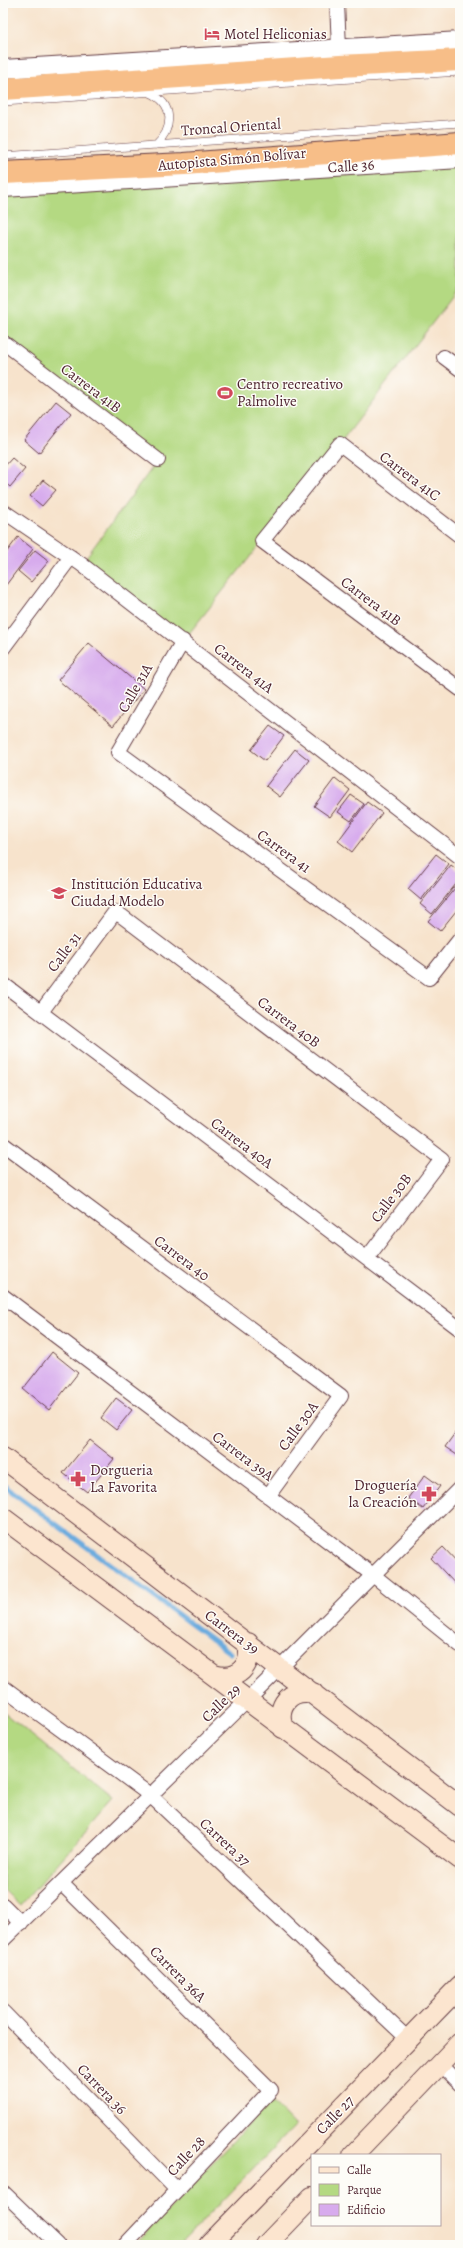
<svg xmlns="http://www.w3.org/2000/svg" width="463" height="2248" font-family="Alegreya,serif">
<rect width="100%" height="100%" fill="#fdfcf7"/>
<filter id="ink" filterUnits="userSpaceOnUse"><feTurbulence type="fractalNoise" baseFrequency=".025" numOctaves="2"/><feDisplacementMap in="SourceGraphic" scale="8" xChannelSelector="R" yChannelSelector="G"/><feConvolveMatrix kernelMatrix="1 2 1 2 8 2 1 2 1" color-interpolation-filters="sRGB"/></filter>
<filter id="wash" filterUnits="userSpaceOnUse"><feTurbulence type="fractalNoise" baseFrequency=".012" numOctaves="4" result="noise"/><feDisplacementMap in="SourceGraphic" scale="16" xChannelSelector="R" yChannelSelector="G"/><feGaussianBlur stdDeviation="0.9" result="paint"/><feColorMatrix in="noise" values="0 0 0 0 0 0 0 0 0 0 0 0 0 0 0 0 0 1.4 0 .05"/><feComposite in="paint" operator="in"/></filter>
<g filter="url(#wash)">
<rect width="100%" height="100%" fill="#f7e3cc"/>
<path fill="#b4d982" stroke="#7f7c56" d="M 460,159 L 460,287 L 340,444 L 183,641 L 81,564 L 158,460 L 3,342 L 3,188 Z
M 3,1712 L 113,1801 L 20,1906 L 3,1889 Z
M 271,2101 L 295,2126 L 180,2245 L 134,2245 Z"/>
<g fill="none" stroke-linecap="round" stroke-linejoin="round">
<path stroke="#6babde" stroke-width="5" d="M 3,1485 L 230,1653"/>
</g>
<g id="blocks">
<path fill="#d7abed" d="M 56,401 L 71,413 L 39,453 L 24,440 Z
M 12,458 L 25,469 L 10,487 L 3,481 L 3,468 Z
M 43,480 L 56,490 L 42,506 L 30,496 Z
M 18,537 L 33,549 L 6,585 L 3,583 L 3,557 Z
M 35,550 L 49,561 L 31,582 L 18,571 Z
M 89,643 L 144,689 L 113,726 L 58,680 Z
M 270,726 L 284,736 L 265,761 L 251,750 Z
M 295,749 L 309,760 L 280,797 L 266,786 Z
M 335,778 L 350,790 L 330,817 L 314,806 Z
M 351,795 L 364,804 L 351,821 L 338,812 Z
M 367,802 L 382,813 L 352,852 L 338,841 Z
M 436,854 L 449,864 L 421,900 L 408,889 Z
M 451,865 L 460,872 L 460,879 L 432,914 L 420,904 Z
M 460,882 L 460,906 L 440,931 L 428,921 Z
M 52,1352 L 78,1373 L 49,1410 L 23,1389 Z
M 116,1398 L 132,1410 L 116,1430 L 101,1418 Z
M 460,1426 L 460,1457 L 445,1447 Z
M 90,1440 L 114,1459 L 87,1492 L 63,1473 Z
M 425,1475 L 440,1486 L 423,1509 L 408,1498 Z
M 443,1547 L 460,1565 L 460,1589 L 431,1558 Z"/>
</g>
</g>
<g filter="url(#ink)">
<use href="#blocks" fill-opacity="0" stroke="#643c43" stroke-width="1"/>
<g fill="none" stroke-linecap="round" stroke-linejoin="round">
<g stroke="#643c43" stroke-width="8">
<path id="service" d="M 150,93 C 175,104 173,129 156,145
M 3,102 L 460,72
M 3,156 L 460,123"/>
</g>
<g stroke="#643c43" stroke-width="16">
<path id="minor" d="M 337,3 L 339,48
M 3,342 L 158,460
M 444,357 L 460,369
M 3,511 L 81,564 L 460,857
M 460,536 L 340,444 L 262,541 L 460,689
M 183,641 L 118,752 L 429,978 L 460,939
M 3,648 L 71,557
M 3,984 L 460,1329
M 41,1012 L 115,912 L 123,917 L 442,1159 L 367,1258
M 3,1144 L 341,1396 L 268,1496
M 3,1296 L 373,1575 L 460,1645
M 3,1687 L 150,1795 L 408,2039
M 61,1883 L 271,2090 L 125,2245
M 3,1905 L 21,1923
M 3,1940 L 266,1682 L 460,1488
M 3,2012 L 177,2190
M 440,2064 L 460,2084
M 3,2192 L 58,2245"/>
</g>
<g stroke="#643c43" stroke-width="20">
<path id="tertiary" d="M 3,69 L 460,41
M 3,188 L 460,159"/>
</g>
<g stroke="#643c43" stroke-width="22">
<path id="secondary" d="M 3,1458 L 460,1806
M 3,1518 L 460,1859
M 214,1675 C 237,1682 253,1666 248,1643
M 283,1728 C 275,1706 290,1688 313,1693
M 353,2155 L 460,2043
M 209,2245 L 460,1986
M 266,2245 L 312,2197"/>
</g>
<g stroke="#643c43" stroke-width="24">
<path id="trunk" d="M 3,89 L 340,66 L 460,60
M 3,173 L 184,164 L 460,143"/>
</g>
<use href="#service" stroke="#fff" stroke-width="7"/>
<use href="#minor" stroke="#fff" stroke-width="14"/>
<use href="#tertiary" stroke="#fff" stroke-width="18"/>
<use href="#secondary" stroke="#fce5cf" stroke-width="20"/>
<use href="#trunk" stroke="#f7be88" stroke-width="22"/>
</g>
</g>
<defs>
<g id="hotel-bare" transform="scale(1.2)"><path d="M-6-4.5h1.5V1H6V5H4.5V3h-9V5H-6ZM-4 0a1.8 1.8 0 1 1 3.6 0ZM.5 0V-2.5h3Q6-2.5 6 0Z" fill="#d1495b" stroke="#fdfcf7" stroke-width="2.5" paint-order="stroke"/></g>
<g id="stadium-bare" transform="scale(1.2)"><path d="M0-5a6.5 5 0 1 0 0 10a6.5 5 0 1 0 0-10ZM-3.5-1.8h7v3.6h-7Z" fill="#d1495b" stroke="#fdfcf7" stroke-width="2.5" paint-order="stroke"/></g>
<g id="school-bare" transform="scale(1.2)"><path d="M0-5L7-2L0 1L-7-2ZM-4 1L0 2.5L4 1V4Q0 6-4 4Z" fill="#d1495b" stroke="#fdfcf7" stroke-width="2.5" paint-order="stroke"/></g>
<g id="pharmacy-bare" transform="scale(1.2)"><path d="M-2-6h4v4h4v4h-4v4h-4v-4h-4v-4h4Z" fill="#d1495b" stroke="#fdfcf7" stroke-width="2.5" paint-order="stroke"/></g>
</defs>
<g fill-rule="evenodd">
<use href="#hotel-bare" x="212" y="34"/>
<use href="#stadium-bare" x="225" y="393"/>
<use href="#school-bare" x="59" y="893"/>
<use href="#pharmacy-bare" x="78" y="1479"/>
<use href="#pharmacy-bare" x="429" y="1494"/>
</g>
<g text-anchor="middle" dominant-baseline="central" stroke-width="3" stroke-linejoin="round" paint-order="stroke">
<g font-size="15" fill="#4a1f2b" stroke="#fdfcf7" text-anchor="start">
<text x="224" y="34">Motel Heliconias</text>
<text x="237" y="384">Centro recreativo<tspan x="237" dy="17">Palmolive</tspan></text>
<text x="71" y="884">Institución Educativa<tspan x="71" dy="17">Ciudad Modelo</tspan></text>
<text x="90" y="1470">Dorgueria<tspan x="90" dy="17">La Favorita</tspan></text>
<text x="417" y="1485" text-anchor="end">Droguería<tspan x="417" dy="17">la Creación</tspan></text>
</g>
<g font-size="15" fill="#4a1f2b" stroke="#fdfcf7">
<text transform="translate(231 127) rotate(-4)">Troncal Oriental</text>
<text transform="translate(232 159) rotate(-5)">Autopista Simón Bolívar</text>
<text transform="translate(351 166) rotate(-4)">Calle 36</text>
<text transform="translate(91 388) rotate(37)">Carrera 41B</text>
<text transform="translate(410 476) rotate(37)">Carrera 41C</text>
<text transform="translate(371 601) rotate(37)">Carrera 41B</text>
<text transform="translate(244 668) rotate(38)">Carrera 41A</text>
<text transform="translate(135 688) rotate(-60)">Calle 31A</text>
<text transform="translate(284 851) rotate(36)">Carrera 41</text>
<text transform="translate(64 952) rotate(-53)">Calle 31</text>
<text transform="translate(289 1022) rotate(37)">Carrera 40B</text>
<text transform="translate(242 1143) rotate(37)">Carrera 40A</text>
<text transform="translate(391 1198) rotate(-53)">Calle 30B</text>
<text transform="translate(182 1258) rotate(37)">Carrera 40</text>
<text transform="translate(298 1426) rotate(-54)">Calle 30A</text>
<text transform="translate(243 1456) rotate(37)">Carrera 39A</text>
<text transform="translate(232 1632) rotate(37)">Carrera 39</text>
<text transform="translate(221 1703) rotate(-44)">Calle 29</text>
<text transform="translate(225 1842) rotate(43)">Carrera 37</text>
<text transform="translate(178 1974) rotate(45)">Carrera 36A</text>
<text transform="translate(102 2089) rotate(46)">Carrera 36</text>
<text transform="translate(335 2115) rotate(-46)">Calle 27</text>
<text transform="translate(186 2156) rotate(-47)">Calle 28</text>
</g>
</g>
<rect width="463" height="2248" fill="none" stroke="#fdfcf7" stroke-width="16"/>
<rect x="311" y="2154" width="130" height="72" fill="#fdfcf7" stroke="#b5a4a5"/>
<rect x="319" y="2167" width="20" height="6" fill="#fce5cf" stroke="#b5a4a5"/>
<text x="347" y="2174" font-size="12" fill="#4a1f2b">Calle</text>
<rect x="319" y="2184" width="20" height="12" fill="#b4d982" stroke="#b5a4a5"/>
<text x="347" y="2194" font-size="12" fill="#4a1f2b">Parque</text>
<rect x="319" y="2204" width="20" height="12" fill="#d7abed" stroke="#b5a4a5"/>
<text x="347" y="2214" font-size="12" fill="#4a1f2b">Edificio</text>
</svg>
